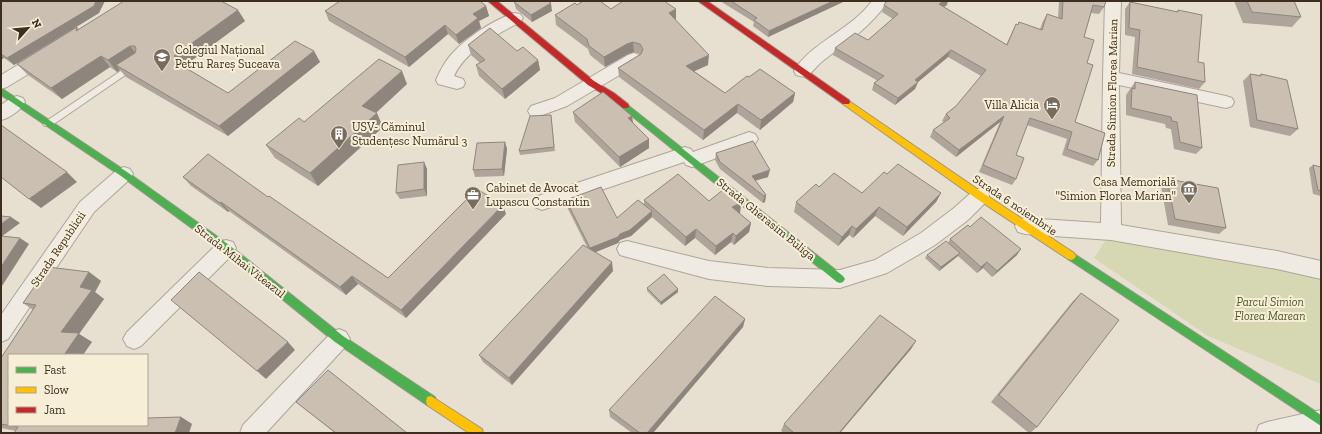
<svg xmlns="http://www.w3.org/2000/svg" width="1322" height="434" font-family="'Zilla Slab',serif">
<rect width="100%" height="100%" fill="#e7e0d1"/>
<path fill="#d6d7b3" d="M 1111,232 L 1321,270 L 1321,384 L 1208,336 L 1094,258 Z"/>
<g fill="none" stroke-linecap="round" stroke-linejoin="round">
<g stroke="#ada599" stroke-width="2">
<path id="lane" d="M 134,62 L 138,65 L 137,67 L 51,126 L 45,126 L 43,124 L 45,122 Z"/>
</g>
<g stroke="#ada599" stroke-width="2">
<path id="street" d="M 872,1 L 888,1 C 872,26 847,42 824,60 C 818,64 814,71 808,75 C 804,78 800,76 796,75 L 794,71 C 809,44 852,29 872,1 Z
M 1105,1 L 1121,1 L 1119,73 L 1226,96 L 1232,98 L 1234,102 L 1232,106 L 1226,108 L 1119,85 L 1121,225 L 1277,251 L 1321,261 L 1321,279 L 1277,269 L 1111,240 L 1025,234 L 1018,232 L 1015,226 L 1018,220 L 1025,218 L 1101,223 L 1103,77 Z
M 515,13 L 520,14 L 523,18 L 520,22 C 496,35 466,50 454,76 L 463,79 L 465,83 L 463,87 L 457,89 L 438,84 L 436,80 C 440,71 444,63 450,56 C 464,39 494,19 515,13 Z
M 44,51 L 50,53 L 52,57 L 50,61 L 7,87 L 1,89 L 1,75 L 38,53 Z
M 634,53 L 640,55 L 642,59 L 640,63 L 567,106 L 537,117 L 531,116 L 528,111 L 531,106 L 555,98 L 628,55 Z
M 17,96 L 23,98 L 25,102 C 21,110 10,118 1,120 L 1,105 L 11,98 Z
M 749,132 L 755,134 L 758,139 L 755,144 L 692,167 L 686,165 L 684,162 L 542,210 L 535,207 L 533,202 L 535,197 L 685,147 L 691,149 L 693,152 Z
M 124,167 L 130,169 L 133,174 L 130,179 L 94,212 L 8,339 L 1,342 L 1,315 L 80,202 L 118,169 Z
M 980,188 L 987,191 L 989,196 L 987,201 L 968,220 L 935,245 L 887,273 L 840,288 L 768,286 L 709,279 L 627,257 L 620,255 L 617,249 L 620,243 L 627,241 L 709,261 L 768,268 L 840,270 L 875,260 L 921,233 L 954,208 L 973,191 Z
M 226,240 L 233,242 L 236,248 L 233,254 L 141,346 L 134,349 L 127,346 L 123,339 L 127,332 L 219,242 Z
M 339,329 L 346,332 L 350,339 L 346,346 L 266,433 L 240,433 L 243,425 L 332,332 Z
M 1321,410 L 1321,432 L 1256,433 L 1259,425 L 1267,422 Z"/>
</g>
<g stroke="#9c958a" stroke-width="2">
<path id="fast" d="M 1,88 L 127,172 L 229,245 L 343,336 L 435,397 L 436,401 L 435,405 L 431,406 L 427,405 L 335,342 L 223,251 L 121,176 L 1,95 Z
M 625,103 L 843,276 L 845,279 L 843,282 L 840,283 L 837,282 L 622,108 L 621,106 L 622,104 Z
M 1071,252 L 1321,415 L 1321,426 L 1068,259 L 1066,256 L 1068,253 Z"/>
</g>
<g stroke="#9c958a" stroke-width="2">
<path id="slow" d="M 846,99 L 983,193 L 1074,253 L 1076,256 L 1074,259 L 1071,260 L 1068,259 L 977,199 L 843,104 L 842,102 Z
M 431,396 L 482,429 L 483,433 L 469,433 L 427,405 L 426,401 L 427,397 Z"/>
</g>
<g stroke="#9c958a" stroke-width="2">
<path id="jam" d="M 488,1 L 497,1 L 594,81 L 614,93 L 628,104 L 629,106 L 628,108 L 622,108 L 608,97 L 588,85 Z
M 698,1 L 707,1 L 849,100 L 850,102 L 849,104 L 843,104 Z"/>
</g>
<use href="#lane" fill="#efebe3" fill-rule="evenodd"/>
<use href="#street" fill="#efebe3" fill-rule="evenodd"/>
<use href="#fast" fill="#4caf50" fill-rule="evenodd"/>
<use href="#slow" fill="#ffc107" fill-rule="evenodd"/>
<use href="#jam" fill="#c62828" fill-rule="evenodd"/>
</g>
<path fill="#afa499" d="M 1,1 L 99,13 L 14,65 L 4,58 L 2,59 L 1,58 Z
M 720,1 L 843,1 L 843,2 L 768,37 L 753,26 L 754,22 Z
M 1059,1 L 1106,1 L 1104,7 L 1099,14 L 1091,13 L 1084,37 L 1087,63 L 1075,122 L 1098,160 L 1093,166 L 1062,155 L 1067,139 L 1027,125 L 1016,155 L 1016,179 L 1012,185 L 979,172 L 1000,122 L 956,157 L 930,137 L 933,130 L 944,122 L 942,121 L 946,114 L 956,106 L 981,76 L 948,57 L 918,82 L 915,89 L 895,105 L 872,90 L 874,83 L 878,81 L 833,55 L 835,48 L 868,40 L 893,19 L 882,12 L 884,5 L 947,5 L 943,7 L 1006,45 L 1016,24 L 1040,29 L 1043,21 L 1047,14 L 1058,18 Z
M 1234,1 L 1294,1 L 1301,17 L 1292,27 L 1243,23 Z
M 514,2 L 552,11 L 532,22 L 516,9 Z
M 1130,2 L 1176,12 L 1178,10 L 1205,82 L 1199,89 L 1132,74 L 1135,37 L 1125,35 L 1125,9 Z
M 577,5 L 611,9 L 676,9 L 676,19 L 675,19 L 708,65 L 694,71 L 725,93 L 749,77 L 795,93 L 793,102 L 760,130 L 737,113 L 703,140 L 619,77 L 618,68 L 641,54 L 640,54 L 634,52 L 628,54 L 605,67 L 590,55 L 588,49 L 556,25 L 555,15 Z
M 486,6 L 489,16 L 479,21 L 481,28 L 459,44 L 448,34 L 409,67 L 329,21 L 325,11 Z
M 245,21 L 183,66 L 228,93 L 314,51 L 320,62 L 228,136 L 126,77 L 120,70 L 117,72 L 110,67 L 62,99 L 28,75 L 17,64 L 77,27 L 79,29 Z
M 468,45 L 517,51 L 538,60 L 540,70 L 505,99 L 479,76 L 476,65 L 480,63 L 471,55 Z
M 1250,74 L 1259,75 L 1261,74 L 1298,129 L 1290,136 L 1250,127 L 1243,81 Z
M 1135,82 L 1197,95 L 1202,148 L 1196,154 L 1174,149 L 1171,129 L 1166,128 L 1165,124 L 1126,115 L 1126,95 Z
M 407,84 L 376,113 L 383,127 L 318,186 L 275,158 L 266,145 L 304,122 Z
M 573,112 L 632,116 L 633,122 L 649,148 L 620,167 L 575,122 Z
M 551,115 L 555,151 L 520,155 L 519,151 Z
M 505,142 L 507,149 L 504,176 L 475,177 L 473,170 Z
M 716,153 L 768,177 L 755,181 L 766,195 L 765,202 L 763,203 L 720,169 L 715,160 Z
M 424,162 L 427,169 L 427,196 L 400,199 L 396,193 Z
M 1313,165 L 1321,167 L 1321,196 L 1313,194 L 1309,168 Z
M 887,174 L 941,193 L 936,202 L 903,236 L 875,216 L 853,238 L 849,235 L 838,246 L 794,212 L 796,202 L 819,187 L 862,193 Z
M 183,177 L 268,197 L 388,278 L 506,214 L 406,318 L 358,284 L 346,295 L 229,211 L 228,212 L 191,186 Z
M 1167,179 L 1226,228 L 1219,234 L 1168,225 L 1161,186 Z
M 566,200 L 617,218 L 644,204 L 644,200 L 709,201 L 741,203 L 740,213 L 739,213 L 751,223 L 749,232 L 734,245 L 731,242 L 715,255 L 695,238 L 685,246 L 652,217 L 631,236 L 620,240 L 618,243 L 596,252 L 613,271 L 512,385 L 483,362 L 479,355 L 587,247 L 567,207 Z
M 970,227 L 1017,255 L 992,277 L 983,268 L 977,273 L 958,256 L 939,271 L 925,258 L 927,255 L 948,243 L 950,239 Z
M 89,272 L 101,281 L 95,292 L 104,299 L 79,334 L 92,342 L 9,425 L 181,417 L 192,424 L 16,431 L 1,428 L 1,358 L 33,310 L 23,303 Z
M 647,288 L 678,292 L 661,305 L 647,291 Z
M 1081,293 L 1037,427 L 1030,433 L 1029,433 L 991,402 L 1073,301 Z
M 745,319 L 743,327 L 653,433 L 632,433 L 610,417 L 609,410 Z
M 916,341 L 911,349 L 840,433 L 784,433 L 781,431 L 784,424 Z
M 296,402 L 407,433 L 335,433 Z"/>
<path fill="#8e867d" d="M 96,1 L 105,1 L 99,13 L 14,65 L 7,58 Z
M 833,1 L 843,1 L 843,2 L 768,37 L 769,31 Z
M 944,1 L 948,1 L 947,5 L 936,12 L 939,4 Z
M 551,3 L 552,11 L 532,22 L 531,15 Z
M 486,6 L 489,16 L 479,21 L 481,28 L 459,44 L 456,35 L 473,14 Z
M 676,9 L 676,19 L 669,23 L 669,13 Z
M 238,10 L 245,21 L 183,67 L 174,61 L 174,56 Z
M 445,25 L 448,34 L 409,67 L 405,57 Z
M 633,42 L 634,52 L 628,54 L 605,67 L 604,57 L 627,44 Z
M 130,46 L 139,57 L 116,65 L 120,70 L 117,72 L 108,60 Z
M 951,50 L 948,57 L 918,82 L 915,89 L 895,105 L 898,98 L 915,80 Z
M 314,51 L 320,62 L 228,136 L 219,126 Z
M 1,55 L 4,58 L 2,59 L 1,58 Z
M 709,55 L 708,65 L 686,75 L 686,66 Z
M 101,56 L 110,67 L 62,99 L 51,88 Z
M 538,60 L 540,70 L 505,99 L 502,89 Z
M 402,71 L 407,84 L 369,119 L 362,106 Z
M 795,93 L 793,102 L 760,130 L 761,120 Z
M 738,104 L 737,113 L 703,140 L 704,130 Z
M 377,113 L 383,127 L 318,186 L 310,173 Z
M 632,116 L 633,126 L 628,118 Z
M 1004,116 L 1000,122 L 956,157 L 959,150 Z
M 649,139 L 649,148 L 620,167 L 619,157 Z
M 505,142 L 507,149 L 504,176 L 502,169 Z
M 424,162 L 427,169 L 427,196 L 424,189 Z
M 770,170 L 768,177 L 750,182 L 752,176 Z
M 67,172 L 77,182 L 41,208 L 29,199 Z
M 941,193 L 936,202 L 903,236 L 907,227 Z
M 766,195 L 765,202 L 763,203 L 764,196 Z
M 221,202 L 229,211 L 228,212 L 220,203 Z
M 741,203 L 740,213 L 731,216 L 732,207 Z
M 503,205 L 506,214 L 406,318 L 401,310 Z
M 879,207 L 875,216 L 853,238 L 856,229 Z
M 652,211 L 652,217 L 631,236 L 620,240 L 618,243 L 591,254 L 590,248 L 620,234 Z
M 11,217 L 20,223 L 1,237 L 1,224 Z
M 751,223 L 749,232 L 734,245 L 736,236 Z
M 852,226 L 849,235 L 838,246 L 842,237 Z
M 696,229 L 695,238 L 685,246 L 686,237 Z
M 733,233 L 731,242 L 715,255 L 716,246 Z
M 20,238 L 29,244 L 2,286 L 1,286 L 1,267 Z
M 1021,249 L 1017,255 L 992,277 L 997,271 Z
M 960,253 L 958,256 L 939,271 L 941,267 Z
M 612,262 L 613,271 L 512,385 L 509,378 Z
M 987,262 L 983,268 L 977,273 L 981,267 Z
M 89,272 L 101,281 L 95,292 L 104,299 L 79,334 L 92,342 L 83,355 L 64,355 L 61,332 L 80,287 Z
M 352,276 L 358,284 L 346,295 L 340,287 Z
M 678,289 L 678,292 L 661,305 L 661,302 Z
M 745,319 L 743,327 L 653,433 L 647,433 Z
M 916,341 L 911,349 L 840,433 L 839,433 Z
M 288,342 L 295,350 L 266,379 L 257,371 Z
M 181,417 L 192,424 L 189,433 L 175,433 Z"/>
<path fill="#cbbfb2" stroke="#8e867d" d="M 1,1 L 96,1 L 94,6 L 7,58 L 1,54 Z
M 124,1 L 217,1 L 218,2 L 221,1 L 238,10 L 174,56 L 177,58 L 174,61 L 228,93 L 295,41 L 314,51 L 219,126 L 116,65 L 135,53 L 136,49 L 135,46 L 130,46 L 108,60 L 101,56 L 51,88 L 17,64 L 77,27 L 76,31 Z
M 340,1 L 480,1 L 486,6 L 473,14 L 478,18 L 456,35 L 445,25 L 405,57 L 325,11 Z
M 515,1 L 548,1 L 551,3 L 531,15 L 514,2 Z
M 583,1 L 600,1 L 611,9 L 623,1 L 664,1 L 676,9 L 669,13 L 709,55 L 686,66 L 725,93 L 747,76 L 749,77 L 760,69 L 795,93 L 761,120 L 738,104 L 704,130 L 618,68 L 641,54 L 643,49 L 640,44 L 633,42 L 627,44 L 604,57 L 589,46 L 587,39 L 555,15 L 575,3 L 577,5 Z
M 731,1 L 833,1 L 769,31 L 754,20 L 757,18 Z
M 888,1 L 944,1 L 939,4 L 1007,45 L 1016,24 L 1018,25 L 1019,22 L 1042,30 L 1047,14 L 1062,19 L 1063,1 L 1106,1 L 1104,7 L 1093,5 L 1084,37 L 1094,40 L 1087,63 L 1093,65 L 1075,122 L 1105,133 L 1098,160 L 1067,149 L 1072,132 L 1030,118 L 1016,155 L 1024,158 L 1016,179 L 983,165 L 1004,116 L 959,150 L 933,130 L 950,118 L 946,114 L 956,106 L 986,70 L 951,50 L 915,80 L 918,82 L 898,98 L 874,83 L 884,76 L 835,48 L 855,33 L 868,40 L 898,14 L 884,5 L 886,2 Z
M 1247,1 L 1294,1 L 1301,17 L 1252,12 Z
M 1130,2 L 1178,12 L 1178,10 L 1202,15 L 1198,62 L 1204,63 L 1205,82 L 1137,67 L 1140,30 L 1129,28 Z
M 490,28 L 517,51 L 523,47 L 538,60 L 502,89 L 476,65 L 485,60 L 468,45 Z
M 379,59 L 402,71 L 362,106 L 377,113 L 310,173 L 266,145 L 299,118 L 304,122 Z
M 1250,74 L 1261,76 L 1261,74 L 1287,80 L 1298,129 L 1257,120 Z
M 1135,82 L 1197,95 L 1202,148 L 1180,142 L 1177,122 L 1172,121 L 1171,117 L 1131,108 L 1132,88 L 1135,89 Z
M 603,92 L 632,116 L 628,118 L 649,139 L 619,157 L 573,112 Z
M 551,115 L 554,147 L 519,151 L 530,116 Z
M 1,125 L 67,172 L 29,199 L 1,177 Z
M 753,141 L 770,170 L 752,176 L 766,195 L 764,196 L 720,162 L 716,153 Z
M 505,142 L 502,169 L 473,170 L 477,143 Z
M 208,154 L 268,197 L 269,196 L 388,278 L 477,189 L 503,205 L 401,310 L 352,276 L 340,287 L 221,202 L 220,203 L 183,177 Z
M 424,162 L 424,189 L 396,193 L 398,165 Z
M 898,164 L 941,193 L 907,227 L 879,207 L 856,229 L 852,226 L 842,237 L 796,202 L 816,184 L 819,187 L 834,173 L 862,193 L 884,172 L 887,174 Z
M 1313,165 L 1321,167 L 1321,191 L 1318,190 Z
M 678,174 L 709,201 L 724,189 L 741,203 L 732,207 L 751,223 L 736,236 L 733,233 L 716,246 L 696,229 L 686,237 L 644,200 Z
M 1167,179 L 1218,188 L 1226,228 L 1175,219 Z
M 601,187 L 617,218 L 638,200 L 652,211 L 630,230 L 620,234 L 618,237 L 590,248 L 566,200 Z
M 1,216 L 11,217 L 1,224 Z
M 981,217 L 1021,249 L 997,271 L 987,262 L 981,267 L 950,239 L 968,225 L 970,227 Z
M 1,236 L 20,238 L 1,267 Z
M 946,241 L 960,253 L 941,267 L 927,255 Z
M 583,245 L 612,262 L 509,378 L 479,355 Z
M 48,267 L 89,272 L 80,287 L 92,290 L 61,332 L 79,333 L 64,355 L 9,355 L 9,425 L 147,425 L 147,418 L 181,417 L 175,433 L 14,433 L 18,427 L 1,424 L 1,358 L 36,305 L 23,303 Z
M 199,272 L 288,342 L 257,371 L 171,300 Z
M 664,274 L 678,289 L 661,302 L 647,288 Z
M 1081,293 L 1119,320 L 1037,427 L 999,395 Z
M 715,296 L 745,319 L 647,433 L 640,433 L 609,410 Z
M 880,315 L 916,341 L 839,433 L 794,433 L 784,424 Z
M 328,370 L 407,433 L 336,433 L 296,402 Z"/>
<defs>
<g id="school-pin" transform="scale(0.9)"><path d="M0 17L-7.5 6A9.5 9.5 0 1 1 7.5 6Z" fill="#786c5e" stroke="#f7eed8"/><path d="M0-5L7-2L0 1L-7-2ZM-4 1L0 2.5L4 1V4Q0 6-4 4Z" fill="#fff"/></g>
<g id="hotel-pin" transform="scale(0.9)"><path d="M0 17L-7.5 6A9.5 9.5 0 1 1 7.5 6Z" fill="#786c5e" stroke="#f7eed8"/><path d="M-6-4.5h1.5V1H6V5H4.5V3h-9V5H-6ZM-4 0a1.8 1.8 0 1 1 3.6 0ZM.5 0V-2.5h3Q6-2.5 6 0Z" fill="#fff"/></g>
<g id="building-pin" transform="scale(0.9)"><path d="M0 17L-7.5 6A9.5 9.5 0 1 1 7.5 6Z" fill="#786c5e" stroke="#f7eed8"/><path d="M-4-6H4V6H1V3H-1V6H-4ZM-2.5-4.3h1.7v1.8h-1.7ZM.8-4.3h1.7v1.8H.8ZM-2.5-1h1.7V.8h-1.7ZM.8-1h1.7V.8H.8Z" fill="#fff"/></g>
<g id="museum-pin" transform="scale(0.9)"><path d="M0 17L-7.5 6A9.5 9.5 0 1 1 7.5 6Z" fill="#786c5e" stroke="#f7eed8"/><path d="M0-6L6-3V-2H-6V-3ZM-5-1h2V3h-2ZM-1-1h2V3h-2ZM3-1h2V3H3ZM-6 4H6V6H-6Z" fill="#fff"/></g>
<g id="office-pin" transform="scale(0.9)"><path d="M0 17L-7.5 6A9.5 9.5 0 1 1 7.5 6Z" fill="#786c5e" stroke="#f7eed8"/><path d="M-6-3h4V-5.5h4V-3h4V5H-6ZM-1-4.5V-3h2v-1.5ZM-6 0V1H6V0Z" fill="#fff"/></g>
</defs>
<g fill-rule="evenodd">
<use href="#school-pin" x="162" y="57"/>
<use href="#hotel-pin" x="1052" y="105"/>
<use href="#building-pin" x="339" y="134"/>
<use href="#museum-pin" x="1189" y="189"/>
<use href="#office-pin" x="473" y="195"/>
</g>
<g text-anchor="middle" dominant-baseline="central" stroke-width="4" stroke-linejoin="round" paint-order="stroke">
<g font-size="12" fill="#3d2e20" stroke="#f7eed8" text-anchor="start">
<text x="175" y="50">Colegiul Național<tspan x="175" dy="14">Petru Rareș Suceava</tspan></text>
<text x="1039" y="105" text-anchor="end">Villa Alicia</text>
<text x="352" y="127">USV- Căminul<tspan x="352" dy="14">Studențesc Numărul 3</tspan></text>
<text x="1176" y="182" text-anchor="end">Casa Memorială<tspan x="1176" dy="14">"Simion Florea Marian"</tspan></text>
<text x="486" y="188">Cabinet de Avocat<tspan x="486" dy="14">Lupascu Constantin</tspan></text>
</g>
<g font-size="12" fill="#3d2e20" stroke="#f7eed8">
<text transform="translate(1112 93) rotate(-89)">Strada Simion Florea Marian</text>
<text transform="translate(1015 205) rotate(34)">Strada 6 noiembrie</text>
<text transform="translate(766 219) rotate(39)">Strada Gherasim Buliga</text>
<text transform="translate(58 249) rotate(-56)">Strada Republicii</text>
<text transform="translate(240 261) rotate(38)">Strada Mihai Viteazul</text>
</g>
<g font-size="12" font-style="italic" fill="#4d5a26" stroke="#f7eed8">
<text x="1270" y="302">Parcul Simion<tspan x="1270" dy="14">Florea Marean</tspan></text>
</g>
</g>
<rect width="1322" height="434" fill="none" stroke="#3d2e20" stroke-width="4"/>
<rect x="8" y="354" width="140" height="72" fill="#f7eed8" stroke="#ada18e"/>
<rect x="16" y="367" width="20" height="6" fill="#4caf50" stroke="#ada18e"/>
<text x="44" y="374" font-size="12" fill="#3d2e20">Fast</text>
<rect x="16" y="387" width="20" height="6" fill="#ffc107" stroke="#ada18e"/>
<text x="44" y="394" font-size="12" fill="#3d2e20">Slow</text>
<rect x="16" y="407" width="20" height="6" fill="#c62828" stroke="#ada18e"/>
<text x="44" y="414" font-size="12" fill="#3d2e20">Jam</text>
<g transform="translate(28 28) rotate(63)" stroke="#f7eed8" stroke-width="3" paint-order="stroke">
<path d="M0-3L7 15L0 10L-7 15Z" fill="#3d2e20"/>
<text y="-6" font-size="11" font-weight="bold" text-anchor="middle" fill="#3d2e20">N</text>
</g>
</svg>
